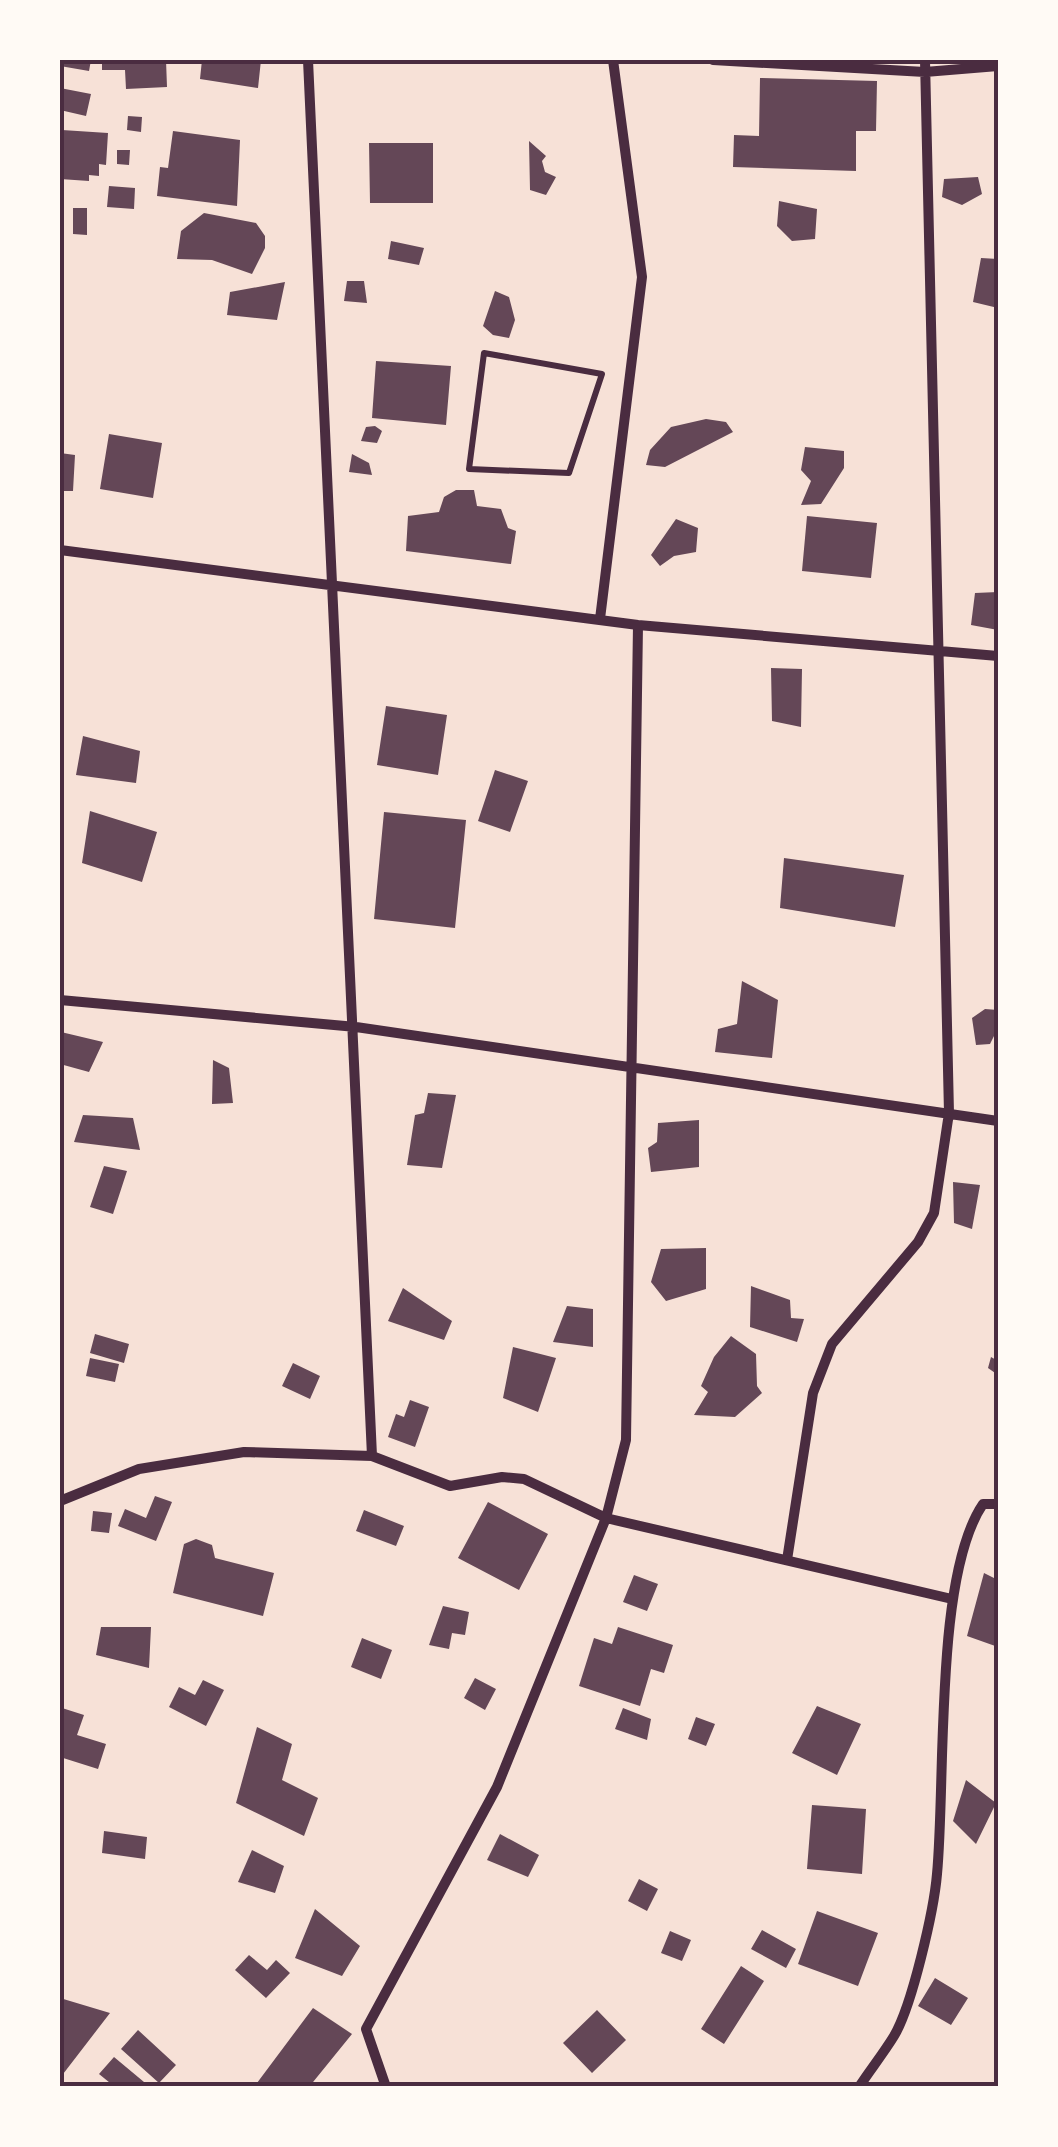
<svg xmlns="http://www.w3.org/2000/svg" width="1058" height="2147" font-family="'Fira Sans',sans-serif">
<rect width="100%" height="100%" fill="#f7e1d7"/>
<path fill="#644757" d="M 60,60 L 91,60 L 89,71 L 60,66 Z
M 102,60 L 166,60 L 167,87 L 126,89 L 125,70 L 102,70 Z
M 202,60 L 261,60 L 258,88 L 200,79 Z
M 760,78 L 877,81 L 876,131 L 856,131 L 856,171 L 733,167 L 734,135 L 759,136 Z
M 60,88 L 91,94 L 86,116 L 60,110 Z
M 128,116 L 142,117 L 141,132 L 127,130 Z
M 62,130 L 108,133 L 106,165 L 99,164 L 99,176 L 89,175 L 89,181 L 60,179 Z
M 173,131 L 240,140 L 237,206 L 157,196 L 160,167 L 168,168 Z
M 529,141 L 546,156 L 542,161 L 545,172 L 556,177 L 546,195 L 530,190 Z
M 369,143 L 433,143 L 433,203 L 370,203 Z
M 117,150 L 130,150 L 129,165 L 117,164 Z
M 978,177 L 982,194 L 962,205 L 942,197 L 944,179 Z
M 109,186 L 135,188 L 134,209 L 107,207 Z
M 779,201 L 817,209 L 815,239 L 792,241 L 777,226 Z
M 73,208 L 87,208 L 87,235 L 73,234 Z
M 204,213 L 256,223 L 265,236 L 265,248 L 252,274 L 212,260 L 177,259 L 181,231 Z
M 391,241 L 424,248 L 419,265 L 388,259 Z
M 981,258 L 998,259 L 998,308 L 973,302 Z
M 347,281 L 364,281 L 367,303 L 344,301 Z
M 285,282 L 277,320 L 227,315 L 230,292 Z
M 495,291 L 509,297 L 515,320 L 509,338 L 493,335 L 483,326 Z
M 376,361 L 451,366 L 446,425 L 372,418 Z
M 706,419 L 726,422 L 733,432 L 665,467 L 646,465 L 650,450 L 671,427 Z
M 375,426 L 382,431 L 377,443 L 361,441 L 366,427 Z
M 109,434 L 162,443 L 153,498 L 100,489 Z
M 805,447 L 844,451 L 844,468 L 821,504 L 801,505 L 811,481 L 801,470 Z
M 60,453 L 75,455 L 73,491 L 60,491 Z
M 352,454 L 369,463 L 372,475 L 349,472 Z
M 456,490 L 474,490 L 477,506 L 501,509 L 508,528 L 516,531 L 511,564 L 406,551 L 408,516 L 439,512 L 444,497 Z
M 807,516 L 877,523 L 871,578 L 802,571 Z
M 676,519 L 698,528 L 696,552 L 674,556 L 660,566 L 651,555 Z
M 998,592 L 998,630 L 971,625 L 975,593 Z
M 771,668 L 802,669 L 801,727 L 772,721 Z
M 386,706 L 447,715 L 438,775 L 377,765 Z
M 83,736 L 140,751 L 136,783 L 76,775 Z
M 495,770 L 528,781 L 510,832 L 478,821 Z
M 90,811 L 157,832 L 142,882 L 82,863 Z
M 384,812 L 466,820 L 455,928 L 374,919 Z
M 784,858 L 904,875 L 895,927 L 780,908 Z
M 742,981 L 778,1000 L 772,1058 L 715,1052 L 718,1029 L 737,1024 Z
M 985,1009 L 998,1010 L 998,1028 L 990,1044 L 976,1045 L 972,1018 Z
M 61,1032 L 103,1042 L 89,1072 L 60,1064 Z
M 213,1060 L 229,1068 L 233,1103 L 212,1104 Z
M 428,1093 L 456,1095 L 442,1168 L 407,1165 L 415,1115 L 424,1113 Z
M 83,1115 L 133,1118 L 140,1150 L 74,1142 Z
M 699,1120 L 699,1167 L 651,1172 L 648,1148 L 657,1142 L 658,1123 Z
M 104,1166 L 127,1171 L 113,1214 L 90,1207 Z
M 953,1182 L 980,1185 L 972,1229 L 954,1223 Z
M 706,1248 L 706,1289 L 666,1301 L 651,1282 L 661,1249 Z
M 751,1286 L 790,1300 L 791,1318 L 804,1319 L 797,1342 L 750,1327 Z
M 403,1288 L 452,1321 L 444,1340 L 388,1321 Z
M 567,1306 L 593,1309 L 593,1347 L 553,1342 Z
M 95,1334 L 129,1344 L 124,1363 L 90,1353 Z
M 731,1336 L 756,1354 L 757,1386 L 762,1393 L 735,1417 L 694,1415 L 708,1392 L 701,1386 L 714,1357 Z
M 513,1347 L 556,1358 L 538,1412 L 503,1398 Z
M 991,1357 L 998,1361 L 998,1375 L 988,1368 Z
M 90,1358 L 119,1364 L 115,1382 L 86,1376 Z
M 293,1363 L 320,1376 L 310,1399 L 282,1386 Z
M 410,1400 L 429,1407 L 415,1447 L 388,1437 L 396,1414 L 404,1417 Z
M 155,1496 L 172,1502 L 156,1541 L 118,1526 L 125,1509 L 146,1518 Z
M 488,1502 L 548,1534 L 519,1590 L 458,1558 Z
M 364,1510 L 404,1526 L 396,1546 L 356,1531 Z
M 93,1511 L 112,1513 L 109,1533 L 91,1531 Z
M 196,1539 L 212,1545 L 215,1558 L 274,1573 L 263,1616 L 173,1593 L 184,1544 Z
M 984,1573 L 998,1580 L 998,1647 L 967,1636 Z
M 634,1575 L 658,1584 L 647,1611 L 623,1602 Z
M 443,1606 L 469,1612 L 465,1635 L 452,1633 L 449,1649 L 429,1645 Z
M 101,1627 L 151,1627 L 149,1668 L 96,1655 Z
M 618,1627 L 673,1645 L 664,1673 L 651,1669 L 640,1706 L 579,1686 L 594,1638 L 612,1644 Z
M 362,1638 L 392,1650 L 381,1679 L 351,1667 Z
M 475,1678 L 496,1689 L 485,1710 L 464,1698 Z
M 203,1680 L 224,1690 L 206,1726 L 169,1707 L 179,1687 L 195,1695 Z
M 817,1706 L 861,1724 L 837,1775 L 792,1753 Z
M 62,1708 L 84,1715 L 77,1735 L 106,1744 L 98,1769 L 60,1757 Z
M 623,1708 L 651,1719 L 647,1740 L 615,1729 Z
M 696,1717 L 715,1724 L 706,1746 L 688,1739 Z
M 257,1727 L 292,1744 L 282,1780 L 318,1798 L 304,1836 L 236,1803 Z
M 966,1780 L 996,1803 L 976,1844 L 953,1821 Z
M 812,1805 L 866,1809 L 862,1874 L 807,1869 Z
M 104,1831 L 147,1837 L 145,1859 L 102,1853 Z
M 500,1834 L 539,1855 L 528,1877 L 487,1860 Z
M 252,1850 L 284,1866 L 275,1893 L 238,1882 Z
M 639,1879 L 658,1889 L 647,1911 L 628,1901 Z
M 315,1909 L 360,1946 L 342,1976 L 295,1958 Z
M 817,1911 L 878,1933 L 858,1986 L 798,1964 Z
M 762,1930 L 796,1949 L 786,1968 L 751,1949 Z
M 670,1931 L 691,1940 L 682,1961 L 661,1953 Z
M 249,1955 L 267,1970 L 276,1960 L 290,1973 L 266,1998 L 235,1970 Z
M 741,1966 L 764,1981 L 724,2044 L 701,2029 Z
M 935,1978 L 968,1998 L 951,2025 L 918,2006 Z
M 60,1998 L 110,2013 L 60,2078 Z
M 313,2008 L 352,2034 L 309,2087 L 254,2087 Z
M 597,2010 L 626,2040 L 592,2073 L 563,2043 Z
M 138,2030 L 176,2065 L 159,2083 L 121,2049 Z
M 114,2057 L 150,2087 L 115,2087 L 99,2074 Z"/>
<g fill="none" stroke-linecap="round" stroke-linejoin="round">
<path stroke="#4a2c40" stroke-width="6" d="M 484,353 L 602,374 L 569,473 L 469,469 Z"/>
<path stroke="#4a2c40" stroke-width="10" d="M 308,60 L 372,1456
M 713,60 L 925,72 L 998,66
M 60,550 L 638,625 L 998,656
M 600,619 L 642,277 L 613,60
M 60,1000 L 356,1027 L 998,1121
M 60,1501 L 139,1469 L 244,1452 L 372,1456 L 450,1486 L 502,1477 L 524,1479 L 606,1518 L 952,1599
M 787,1560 L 813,1393 L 832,1344 L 918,1242 L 934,1213 L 949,1113 L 925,60
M 386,2087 L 366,2029 L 497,1787 L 606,1518 L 626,1440 L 638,625
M 859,2087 C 870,2070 883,2054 894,2036 C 912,2006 934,1910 937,1874 C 946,1781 934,1576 983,1504 L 998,1504"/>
</g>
<rect width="1058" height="2147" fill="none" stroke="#fffaf5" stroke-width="125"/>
<rect x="62" y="62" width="934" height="2022" fill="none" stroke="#4a2c40" stroke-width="4"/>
</svg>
